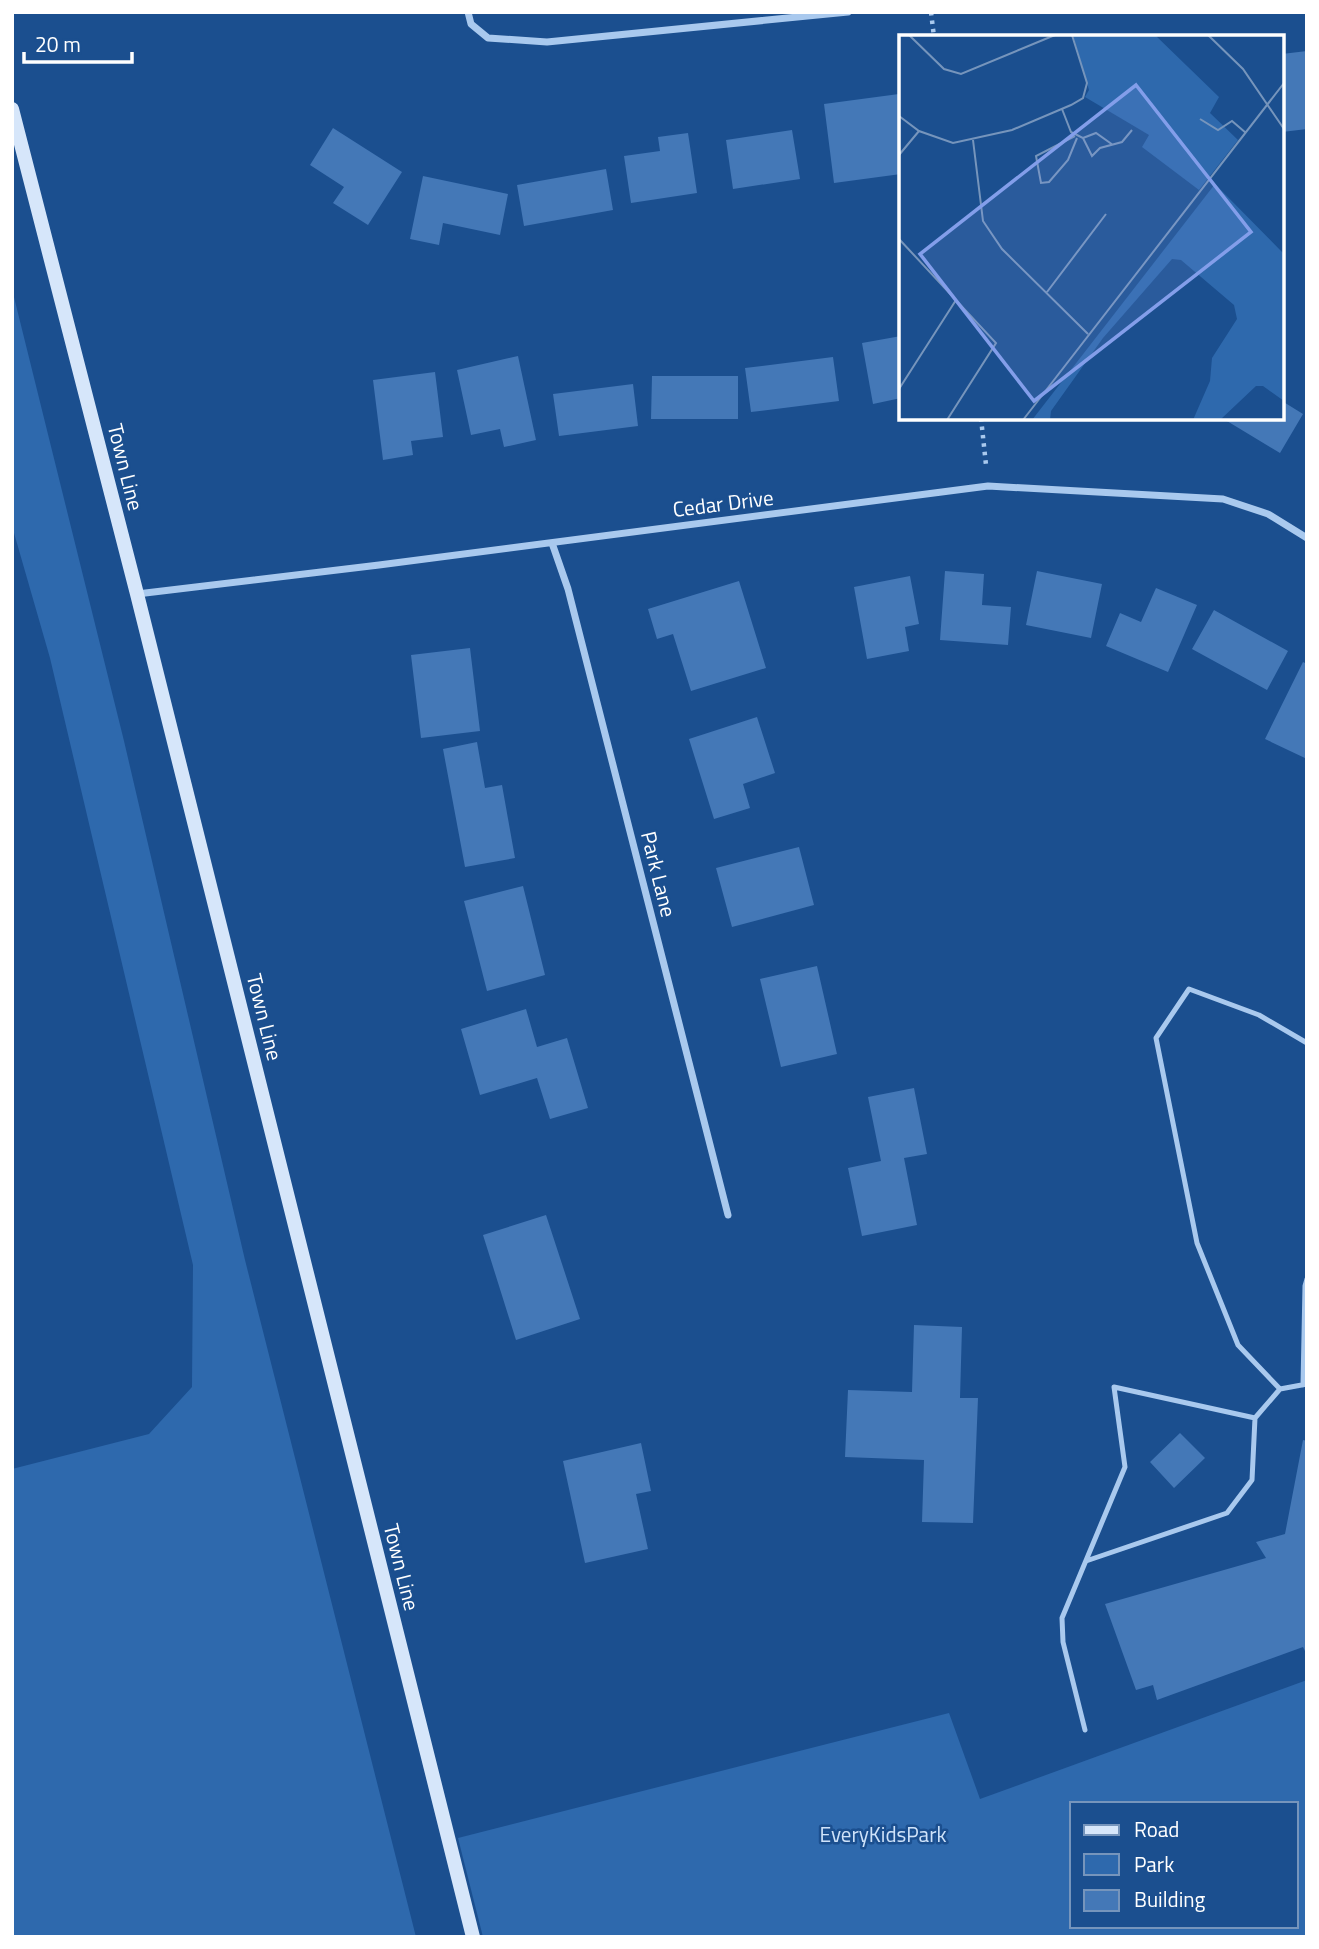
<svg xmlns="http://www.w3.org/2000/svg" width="1319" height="1949" font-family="'Titillium Web',sans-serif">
<rect width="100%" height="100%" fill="#1b4f8f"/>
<path fill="#2e69ad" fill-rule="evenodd" d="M 12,289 L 124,741 L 245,1260 L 416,1937 L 12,1937 L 12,1469 L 149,1434 L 192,1387 L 193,1265 L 50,658 L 12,526 Z
M 1307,1680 L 1307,1937 L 483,1937 L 458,1838 L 949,1713 L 980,1799 ZM 1072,1804 L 1296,1804 L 1296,1926 L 1072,1926 Z"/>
<path fill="#4478b7" d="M 1307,51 L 1307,129 L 1282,132 L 1282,54 Z
M 899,94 L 901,174 L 834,183 L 824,104 Z
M 333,128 L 402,172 L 368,225 L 333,203 L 344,187 L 310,165 Z
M 792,130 L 800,179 L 733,189 L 726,140 Z
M 688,133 L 697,193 L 631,203 L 624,156 L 660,151 L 658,137 Z
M 606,169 L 613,210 L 524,226 L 517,185 Z
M 423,176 L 508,194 L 500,235 L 443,223 L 439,245 L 410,239 Z
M 901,336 L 901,398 L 873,404 L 862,343 Z
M 518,356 L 536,440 L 504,447 L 500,429 L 471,435 L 457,370 Z
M 833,357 L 839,401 L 751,412 L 745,368 Z
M 435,372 L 443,437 L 411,441 L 413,455 L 383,460 L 373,380 Z
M 652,376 L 738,376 L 738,419 L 651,419 Z
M 633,384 L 638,426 L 559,436 L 553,394 Z
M 1282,401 L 1303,414 L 1280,453 L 1222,418 L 1282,418 Z
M 945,571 L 984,574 L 982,605 L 1011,607 L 1008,645 L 940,640 Z
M 1037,571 L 1102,584 L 1091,638 L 1026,625 Z
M 910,576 L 919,624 L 905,627 L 909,651 L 867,659 L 854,587 Z
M 739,581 L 766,668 L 691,691 L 673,634 L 657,639 L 648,609 Z
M 1156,588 L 1197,605 L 1168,672 L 1106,646 L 1120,613 L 1141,622 Z
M 1214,610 L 1288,651 L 1267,690 L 1192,649 Z
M 470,648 L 480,731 L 421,738 L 411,655 Z
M 1303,662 L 1307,664 L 1307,759 L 1265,739 Z
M 757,717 L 775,773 L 743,784 L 750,808 L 714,819 L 689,739 Z
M 477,742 L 485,788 L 502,785 L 515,858 L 465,867 L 443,749 Z
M 799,847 L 814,905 L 732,927 L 716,868 Z
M 523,886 L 545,975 L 487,991 L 464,901 Z
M 817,966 L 837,1054 L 781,1067 L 760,979 Z
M 526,1009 L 537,1047 L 567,1038 L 588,1108 L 550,1119 L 537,1078 L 480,1095 L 461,1029 Z
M 914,1088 L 927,1154 L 904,1158 L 917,1225 L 862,1236 L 848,1168 L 881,1161 L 868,1097 Z
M 546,1215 L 580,1319 L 516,1340 L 483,1235 Z
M 914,1325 L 962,1327 L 960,1398 L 978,1398 L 973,1523 L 922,1522 L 924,1460 L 845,1457 L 848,1390 L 912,1392 Z
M 1180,1433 L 1205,1458 L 1174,1488 L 1150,1462 Z
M 1303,1440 L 1307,1441 L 1307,1655 L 1303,1647 L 1157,1700 L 1153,1685 L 1136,1690 L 1105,1604 L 1266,1558 L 1256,1542 L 1285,1534 Z
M 641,1443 L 651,1491 L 636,1494 L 648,1549 L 585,1563 L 563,1461 Z"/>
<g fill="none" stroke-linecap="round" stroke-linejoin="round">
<path stroke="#a9c9ee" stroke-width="4.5" stroke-dasharray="3.5 5" stroke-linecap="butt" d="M 931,12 L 934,37
M 981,418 L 986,465"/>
<path stroke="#a9c9ee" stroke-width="5" d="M 1303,1385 L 1305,1286 L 1307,1279
M 1280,1389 L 1238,1345 L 1197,1243 L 1156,1038 L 1189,989 L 1259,1015 L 1307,1043
M 1086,1561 L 1227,1513 L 1252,1480 L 1255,1418
M 1085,1730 L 1063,1642 L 1062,1618 L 1125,1467 L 1114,1387 L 1255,1418 L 1280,1389 L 1307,1384"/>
<path stroke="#a9c9ee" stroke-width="7" d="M 468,12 L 471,24 L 488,38 L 547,42 L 848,12
M 552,543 L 568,589 L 728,1215
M 137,594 L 379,565 L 988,486 L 1223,499 L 1268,514 L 1307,538"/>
<path stroke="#d6e6fa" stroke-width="14" d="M 12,109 L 137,594 L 473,1937"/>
</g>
<g text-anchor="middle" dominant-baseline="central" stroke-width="5" stroke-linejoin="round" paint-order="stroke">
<g font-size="21" fill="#fff" stroke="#1b4f8f">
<text transform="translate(126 467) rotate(76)">Town Line</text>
<text transform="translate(723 503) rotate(-7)">Cedar Drive</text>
<text transform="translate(659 874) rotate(76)">Park Lane</text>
<text transform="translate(265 1017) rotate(76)">Town Line</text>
<text transform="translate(402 1567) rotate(76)">Town Line</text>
</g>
<g font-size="21" fill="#cfe3fa" stroke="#1b4f8f">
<text x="883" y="1834">EveryKidsPark</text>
</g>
</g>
<g transform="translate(899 35)">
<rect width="385" height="385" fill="#1b4f8f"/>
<path d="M 174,0 L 256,0 L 320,62 L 311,78 L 339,105 L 300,155 L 243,112 L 250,100 L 186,62 L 190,55 ZM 316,149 L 385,219 L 385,366 L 364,351 L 357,351 L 321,385 L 294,385 L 311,346 L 313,323 L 338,284 L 335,270 L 282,225 L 273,224 L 204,303 L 152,376 L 151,385 L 133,385 Z" fill="#2e69ad"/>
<path fill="none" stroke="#7695bc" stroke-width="2" d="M 10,0 L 45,34 L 62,39 L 156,0M 309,0 L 344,34 L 385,94M 163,74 L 172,97 L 184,103 L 193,121 L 201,113 L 223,107 L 233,95M 0,81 L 20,96 L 54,108 L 113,95 L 172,70 L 184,63 L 188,48 L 173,0M 301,84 L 319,95 L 333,86 L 347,98M 176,101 L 137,121 L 142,148 L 150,147 L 169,125 L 178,103M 184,103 L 197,98 L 214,110M 74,105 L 84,186 L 103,214 L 189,299M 0,120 L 20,96M 0,204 L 97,308 L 48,385M 148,257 L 207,179M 0,354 L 57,265M 124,385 L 385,48"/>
<path fill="#839eea" fill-opacity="0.15" stroke="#839eea" stroke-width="3.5" d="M 237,50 L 352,197 L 135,366 L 21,219 Z"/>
<rect width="385" height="385" fill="none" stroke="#fff" stroke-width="3.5"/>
</g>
<rect width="1319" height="1949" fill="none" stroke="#ffffff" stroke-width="28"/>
<rect x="1070" y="1802" width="228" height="126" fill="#1b4f8f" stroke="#7695bc" stroke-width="2"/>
<rect x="1084" y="1825" width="35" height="10" fill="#d6e6fa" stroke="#7695bc" stroke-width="2"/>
<text x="1134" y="1837" font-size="21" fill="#ffffff">Road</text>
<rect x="1084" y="1854" width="35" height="21" fill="#2e69ad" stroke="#7695bc" stroke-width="2"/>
<text x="1134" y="1872" font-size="21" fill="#ffffff">Park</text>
<rect x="1084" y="1890" width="35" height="21" fill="#4478b7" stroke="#7695bc" stroke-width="2"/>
<text x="1134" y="1907" font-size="21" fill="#ffffff">Building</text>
<path d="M24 52v10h108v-10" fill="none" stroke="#ffffff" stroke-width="3.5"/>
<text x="35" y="52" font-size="21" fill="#ffffff" stroke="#1b4f8f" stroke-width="5" paint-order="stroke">20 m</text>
</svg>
